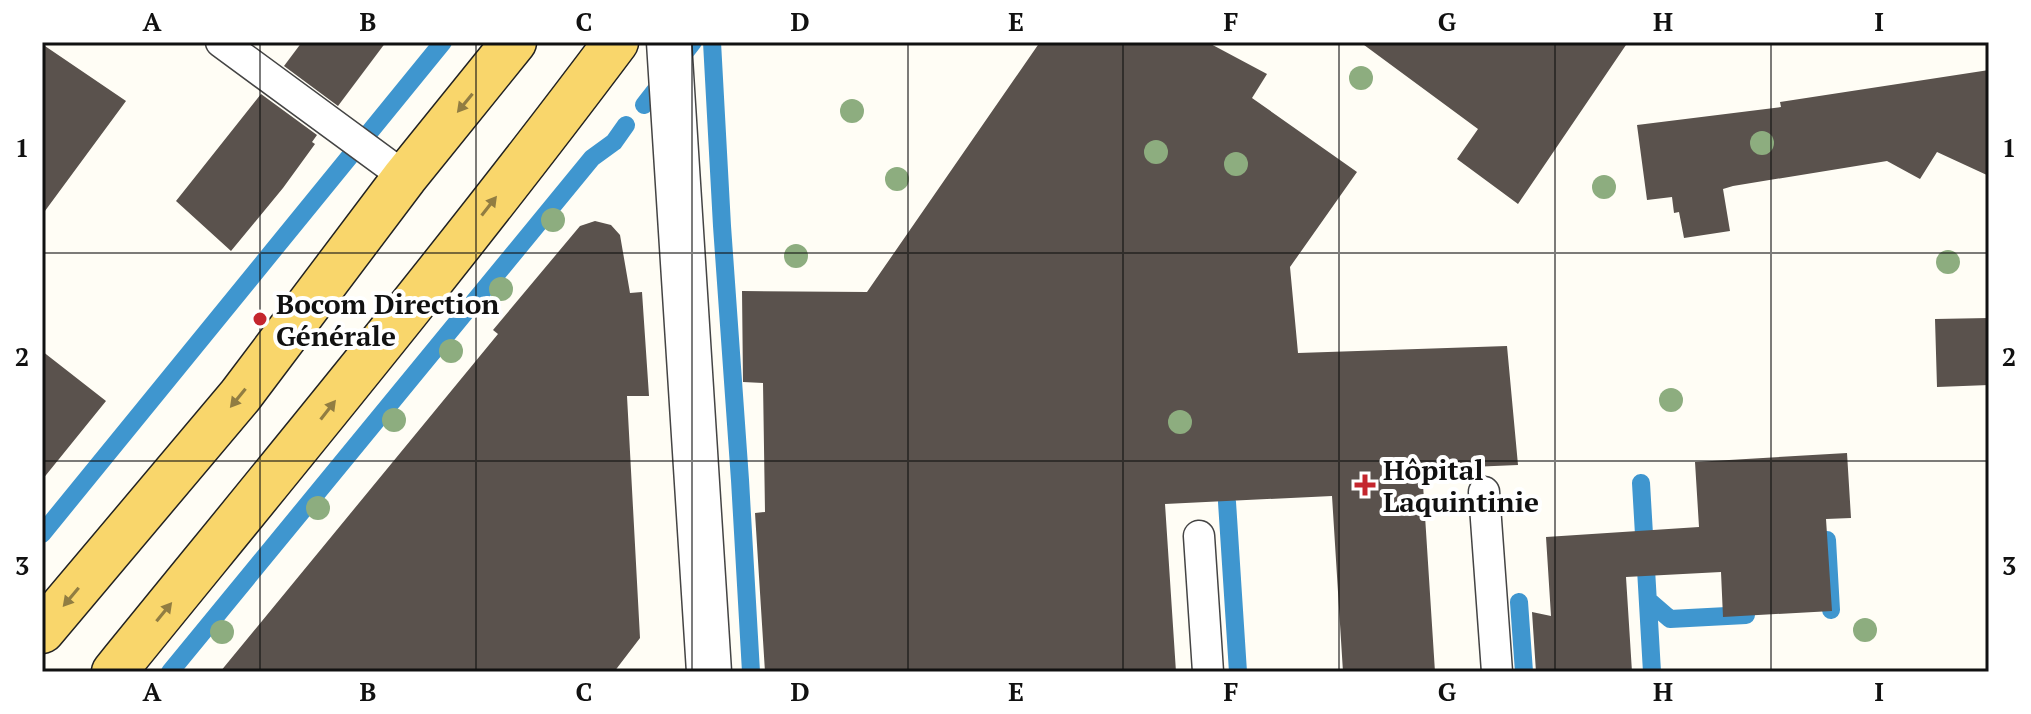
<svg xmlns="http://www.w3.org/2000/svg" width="2031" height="714" font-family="'PT Serif',serif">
<rect width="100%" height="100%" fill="#fffdf5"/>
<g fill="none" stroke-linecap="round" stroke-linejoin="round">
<path stroke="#3f96cf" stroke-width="18" d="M 712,42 L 722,226 L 740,480 L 751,672
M 644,105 L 693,42
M 1641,483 L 1652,672
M 1227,502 L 1238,672
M 42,534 L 443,42
M 1827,540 L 1831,610
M 1648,600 L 1670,619 L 1746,615
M 1519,602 L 1524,672
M 170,672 L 592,158 L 614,142 L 626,125"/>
</g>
<path fill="#5a524d" d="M 302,42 L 386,42 L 338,106 L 284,66 Z
M 1040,42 L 1207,42 L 1267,74 L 1252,98 L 1357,172 L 1290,267 L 1298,353 L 1507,346 L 1518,465 L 1422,469 L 1435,672 L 1343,672 L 1332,496 L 1165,504 L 1176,672 L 765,672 L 755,513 L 765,512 L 763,383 L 743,382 L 742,291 L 867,292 Z
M 1360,42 L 1628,42 L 1518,204 L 1457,159 L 1478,129 Z
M 42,44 L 126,101 L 42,215 Z
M 1989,70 L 1989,176 L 1937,152 L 1920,179 L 1887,161 L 1733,186 L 1723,189 L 1730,231 L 1684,238 L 1679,212 L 1674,213 L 1672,197 L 1647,200 L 1637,125 L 1781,107 L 1780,102 Z
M 261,94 L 317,135 L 312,142 L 315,144 L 283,188 L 231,251 L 176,201 Z
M 595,221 L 611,225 L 620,235 L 630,293 L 642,292 L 649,396 L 627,396 L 640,638 L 614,672 L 220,672 L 498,334 L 493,330 L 580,226 Z
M 1989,318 L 1989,385 L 1937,387 L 1935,319 Z
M 42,351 L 106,401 L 42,480 Z
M 1847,453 L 1851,518 L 1826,519 L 1832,611 L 1723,617 L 1721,572 L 1626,577 L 1632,672 L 1536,672 L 1532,612 L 1551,616 L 1546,537 L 1699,527 L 1695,462 Z"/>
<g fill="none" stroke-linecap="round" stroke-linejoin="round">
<g stroke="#444" stroke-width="33">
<path id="service" d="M 221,42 L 405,177
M 1484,492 L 1497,672
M 1199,536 L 1208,672"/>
</g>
<g stroke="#444" stroke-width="47">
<path id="minor" d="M 669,42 L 709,672"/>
</g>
<g stroke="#222" stroke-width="47">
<path id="primary" d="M 42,631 L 240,396 L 405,177 L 514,42
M 114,672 C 283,464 455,257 616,42"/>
</g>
<use href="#service" stroke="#fff" stroke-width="30"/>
<use href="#minor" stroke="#fff" stroke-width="44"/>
<use href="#primary" stroke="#f9d66b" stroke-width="44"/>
</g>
<g fill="#8dad7f">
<circle cx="1361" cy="78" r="12"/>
<circle cx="852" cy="111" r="12"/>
<circle cx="1762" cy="143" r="12"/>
<circle cx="1156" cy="152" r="12"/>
<circle cx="1236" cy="164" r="12"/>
<circle cx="897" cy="179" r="12"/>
<circle cx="1604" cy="187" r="12"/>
<circle cx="553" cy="220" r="12"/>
<circle cx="796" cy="256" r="12"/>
<circle cx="1948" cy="262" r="12"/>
<circle cx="501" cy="289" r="12"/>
<circle cx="451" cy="351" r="12"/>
<circle cx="1671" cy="400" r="12"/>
<circle cx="394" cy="420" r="12"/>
<circle cx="1180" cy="422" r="12"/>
<circle cx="318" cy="508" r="12"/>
<circle cx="1865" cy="630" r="12"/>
<circle cx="222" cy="632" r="12"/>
</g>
<defs><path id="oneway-solid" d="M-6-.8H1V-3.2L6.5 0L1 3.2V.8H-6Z" transform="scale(2)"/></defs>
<g fill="#917d42">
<use href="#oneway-solid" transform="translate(465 103) rotate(129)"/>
<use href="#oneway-solid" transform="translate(489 206) rotate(-52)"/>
<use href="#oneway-solid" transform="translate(238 398) rotate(129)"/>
<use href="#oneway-solid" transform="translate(328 410) rotate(-52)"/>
<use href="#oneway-solid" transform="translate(71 597) rotate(130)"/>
<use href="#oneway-solid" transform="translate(164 612) rotate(-51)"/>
</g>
<path fill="none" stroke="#111" stroke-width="2" stroke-opacity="0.55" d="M 260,42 L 260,672M 476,42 L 476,672M 692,42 L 692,672M 908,42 L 908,672M 1123,42 L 1123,672M 1339,42 L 1339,672M 1555,42 L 1555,672M 1771,42 L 1771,672M 42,253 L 1989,253M 42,461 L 1989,461"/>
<g fill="#c4262e" stroke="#fff" stroke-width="3">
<circle cx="260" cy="319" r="8"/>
<path d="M1361 473h8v8h8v8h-8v8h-8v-8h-8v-8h8z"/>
</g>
<g text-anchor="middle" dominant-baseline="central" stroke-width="8" stroke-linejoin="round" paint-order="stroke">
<g font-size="28" font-weight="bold" fill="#111" stroke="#fff" text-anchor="start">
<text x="276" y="303">Bocom Direction<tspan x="276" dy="32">Générale</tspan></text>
<text x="1383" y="469">Hôpital<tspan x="1383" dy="32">Laquintinie</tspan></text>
</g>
</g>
<rect width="2031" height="714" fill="none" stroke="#ffffff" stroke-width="88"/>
<rect x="44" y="44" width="1943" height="626" fill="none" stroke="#111" stroke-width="3"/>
<g font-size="26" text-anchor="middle" font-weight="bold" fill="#111">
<text x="152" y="31">A</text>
<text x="368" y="31">B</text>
<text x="584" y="31">C</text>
<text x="800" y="31">D</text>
<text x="1016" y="31">E</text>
<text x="1231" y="31">F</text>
<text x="1447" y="31">G</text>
<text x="1663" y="31">H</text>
<text x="1879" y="31">I</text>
<text x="22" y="157">1</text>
<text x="2009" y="157">1</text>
<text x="22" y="366">2</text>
<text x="2009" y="366">2</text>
<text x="22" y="575">3</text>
<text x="2009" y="575">3</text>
<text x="152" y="701">A</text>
<text x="368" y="701">B</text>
<text x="584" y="701">C</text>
<text x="800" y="701">D</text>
<text x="1016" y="701">E</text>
<text x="1231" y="701">F</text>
<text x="1447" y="701">G</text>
<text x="1663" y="701">H</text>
<text x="1879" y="701">I</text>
</g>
</svg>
